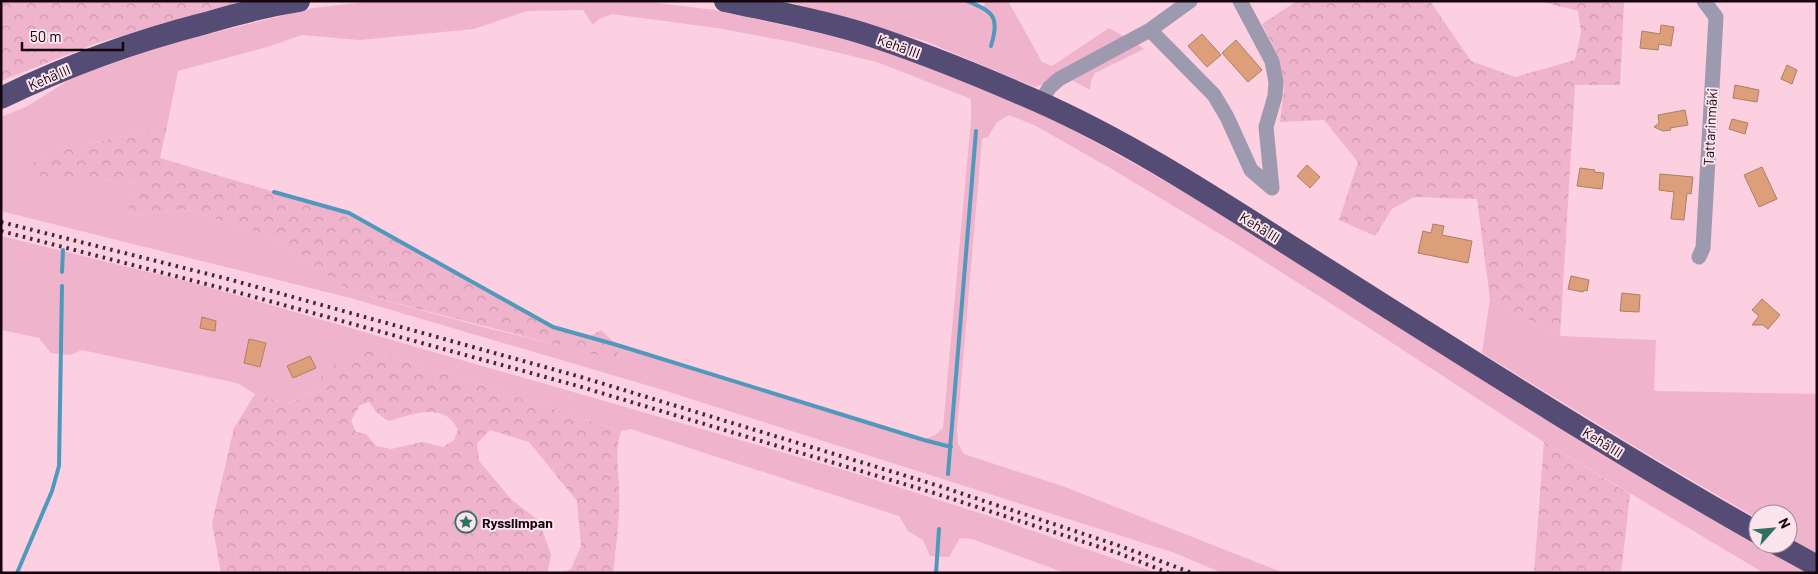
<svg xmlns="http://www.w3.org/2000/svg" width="1818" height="574" font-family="Barlow,sans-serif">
<defs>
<pattern id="forest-crowns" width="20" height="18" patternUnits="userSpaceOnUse" patternTransform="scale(1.25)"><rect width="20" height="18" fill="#f0b3cc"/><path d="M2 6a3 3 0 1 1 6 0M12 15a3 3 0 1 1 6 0" fill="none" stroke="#cd98ae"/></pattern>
</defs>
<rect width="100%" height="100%" fill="#fccfe1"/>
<path fill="#f0b3cc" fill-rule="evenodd" d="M 374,1 L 641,1 L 715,10 L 855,41 L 968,80 L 1068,127 L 1190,195 L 1607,455 L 1806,573 L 1764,573 L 1544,442 L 1377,333 L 1240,246 L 1110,168 L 1036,126 L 1009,115 L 997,122 L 988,137 L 982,139 L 957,430 L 958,444 L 964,454 L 1065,487 L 1284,573 L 1222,573 L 1175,553 L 663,390 L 354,299 L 1,211 L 1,117 L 26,107 L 74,77 L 169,44 L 313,8 ZM 583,10 L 593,25 L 599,19 L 612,14 L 717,28 L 797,43 L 877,62 L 971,99 L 971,120 L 943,428 L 935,435 L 923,440 L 617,345 L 619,360 L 487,328 L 350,291 L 268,235 L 185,209 L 125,217 L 138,183 L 99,180 L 19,169 L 53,152 L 167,126 L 178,71 L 267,47 L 302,35 L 359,40 L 474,29 L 527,11 Z
M 786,1 L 967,1 L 983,8 L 986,1 L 1008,1 L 1042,62 L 1052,66 L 1109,28 L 1127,38 L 1049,82 L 1035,87 L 925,41 Z
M 1135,42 L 1144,49 L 1095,73 L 1091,81 L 1090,90 L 1070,79 Z
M 1,236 L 198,284 L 854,473 L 995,518 L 1157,573 L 1065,573 L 972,539 L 960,538 L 949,557 L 930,556 L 923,540 L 908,531 L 899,516 L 631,429 L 621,431 L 371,349 L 319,387 L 288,404 L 255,394 L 237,383 L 82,350 L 70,355 L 51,353 L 39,338 L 1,330 Z
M 1490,299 L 1560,336 L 1656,340 L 1654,391 L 1817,394 L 1817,553 L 1788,537 L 1788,514 L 1758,514 L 1758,519 L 1642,451 L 1482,353 Z"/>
<path fill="url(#forest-crowns)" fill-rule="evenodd" d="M 1,1 L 242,1 L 97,43 L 1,81 Z
M 1297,1 L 1430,1 L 1471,61 L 1515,77 L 1575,60 L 1581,32 L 1578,11 L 1539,1 L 1624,1 L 1620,85 L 1575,85 L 1560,336 L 1490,299 L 1477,199 L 1414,197 L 1392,209 L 1375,236 L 1339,220 L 1358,162 L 1324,120 L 1280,122 L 1284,89 L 1280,60 L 1262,24 Z
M 167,126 L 160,158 L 274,192 L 349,213 L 553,327 L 589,337 L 601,330 L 617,345 L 619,361 L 350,291 L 268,235 L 185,209 L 125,217 L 138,183 L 99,180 L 27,182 L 19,169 L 53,152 Z
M 371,349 L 621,431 C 614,451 619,471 619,492 C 620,519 616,546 613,573 L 562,573 L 571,569 L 581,546 L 577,501 L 529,442 L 490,430 L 477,443 L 479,461 L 512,500 L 539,521 L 551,555 L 548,571 L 550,573 L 221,573 L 212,523 L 234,428 L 255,394 L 289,404 L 319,387 L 323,370 ZM 369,402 L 377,413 L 388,421 C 411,415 445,400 458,430 L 454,440 L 443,447 L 423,442 L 391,449 L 376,446 L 366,434 L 356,432 L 351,421 L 360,405 Z
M 1544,442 L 1630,494 L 1621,573 L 1534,573 Z"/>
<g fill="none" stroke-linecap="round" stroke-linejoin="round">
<path stroke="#5099bd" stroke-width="4" d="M 967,1 C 994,12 1000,17 991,46
M 274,192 L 349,213 L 553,327 L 617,345 L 924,440 L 951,447
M 62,272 L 63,250
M 948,474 L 976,131
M 17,573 L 52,491 L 59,466 L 62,286
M 936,573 L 939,529"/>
</g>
<path fill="#dd9f79" stroke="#ac7f63" d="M 1661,25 L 1674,27 L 1671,46 L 1659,44 L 1658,50 L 1640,48 L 1642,31 L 1660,34 Z
M 1202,34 L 1221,55 L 1207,67 L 1188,46 Z
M 1236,40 L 1262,70 L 1248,82 L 1222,53 Z
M 1787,65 L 1797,70 L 1792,84 L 1781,79 Z
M 1735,85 L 1759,90 L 1757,102 L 1733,98 Z
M 1685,110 L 1688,125 L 1670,128 L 1671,130 L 1663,131 L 1654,127 L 1659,123 L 1658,115 Z
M 1732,119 L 1748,123 L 1745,134 L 1729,129 Z
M 1307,165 L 1320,177 L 1310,188 L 1297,176 Z
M 1762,167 L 1777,199 L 1759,207 L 1744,175 Z
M 1580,168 L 1595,170 L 1594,172 L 1604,173 L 1602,189 L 1577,186 Z
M 1660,174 L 1693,177 L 1691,194 L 1687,193 L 1684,220 L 1671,219 L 1674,192 L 1659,190 Z
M 1433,224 L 1444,226 L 1442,235 L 1472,241 L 1468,263 L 1418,253 L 1423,231 L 1431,233 Z
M 1571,276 L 1589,280 L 1587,291 L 1584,290 L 1583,292 L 1568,289 Z
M 1622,293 L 1640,295 L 1639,312 L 1620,311 Z
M 1762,299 L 1780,315 L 1768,329 L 1763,325 L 1752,325 L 1759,316 L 1752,310 Z
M 202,317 L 216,321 L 215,331 L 200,328 Z
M 249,339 L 266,343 L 260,367 L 244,363 Z
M 310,356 L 316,368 L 293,378 L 287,366 Z"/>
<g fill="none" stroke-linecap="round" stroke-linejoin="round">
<path stroke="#9d99af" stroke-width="15" d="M 1240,1 L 1272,61 L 1276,82 L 1275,96 L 1266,127 L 1272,188
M 1150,30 L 1214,95 L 1227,117 L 1251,170 L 1272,188
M 1040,103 L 1049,88 L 1059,79 L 1150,30 L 1190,1
M 1699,257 L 1703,248 L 1716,17 L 1704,1"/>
<path stroke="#554c76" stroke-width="22" d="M 725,1 C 771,11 817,19 862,33 C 922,52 980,76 1037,101 C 1137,145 1230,208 1322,266 C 1466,357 1610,449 1758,533
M 1,98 C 66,66 136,41 206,23 C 236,14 268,6 299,1
M 1777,544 L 1817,566"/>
<path stroke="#402a33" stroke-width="4" stroke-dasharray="2.5 5" stroke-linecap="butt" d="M 1,222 L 228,279 L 581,377 L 936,485 L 1120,546 L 1192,573
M 1,231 L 222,288 L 578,386 L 934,493 L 1118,553 L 1169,573"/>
</g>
<defs>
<g id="sight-ring" transform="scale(1.125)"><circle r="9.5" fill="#fbe4ec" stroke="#31715f" stroke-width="1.5"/><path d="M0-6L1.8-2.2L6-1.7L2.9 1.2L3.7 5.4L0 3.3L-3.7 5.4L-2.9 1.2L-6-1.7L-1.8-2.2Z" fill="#31715f"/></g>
</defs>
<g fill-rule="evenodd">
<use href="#sight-ring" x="466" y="522"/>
</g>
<g text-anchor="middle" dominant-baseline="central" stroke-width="4" stroke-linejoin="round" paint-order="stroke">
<g font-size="14" fill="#16050d" stroke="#fbe4ec">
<text transform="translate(899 46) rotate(20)">Kehä III</text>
<text transform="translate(49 77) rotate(-23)">Kehä III</text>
<text transform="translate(1710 127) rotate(-87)">Tattarinmäki</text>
<text transform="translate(1260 227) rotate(32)">Kehä III</text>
<text transform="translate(1603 442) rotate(32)">Kehä III</text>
</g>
<g font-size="14" font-weight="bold" fill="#16050d" stroke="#fbe4ec" text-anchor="start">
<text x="482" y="522">Rysslimpan</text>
</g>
</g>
<rect width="1818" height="574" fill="none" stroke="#16050d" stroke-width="5"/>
<g transform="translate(1773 529) rotate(63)"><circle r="24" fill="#fbe4ec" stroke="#9f8b93"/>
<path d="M0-4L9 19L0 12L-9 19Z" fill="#31715f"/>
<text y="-8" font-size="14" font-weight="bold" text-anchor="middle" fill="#16050d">N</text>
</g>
<path d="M22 42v8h101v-8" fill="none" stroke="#16050d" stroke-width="2.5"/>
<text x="30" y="42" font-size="15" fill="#16050d" stroke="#fbe4ec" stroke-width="4" paint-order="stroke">50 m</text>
</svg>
